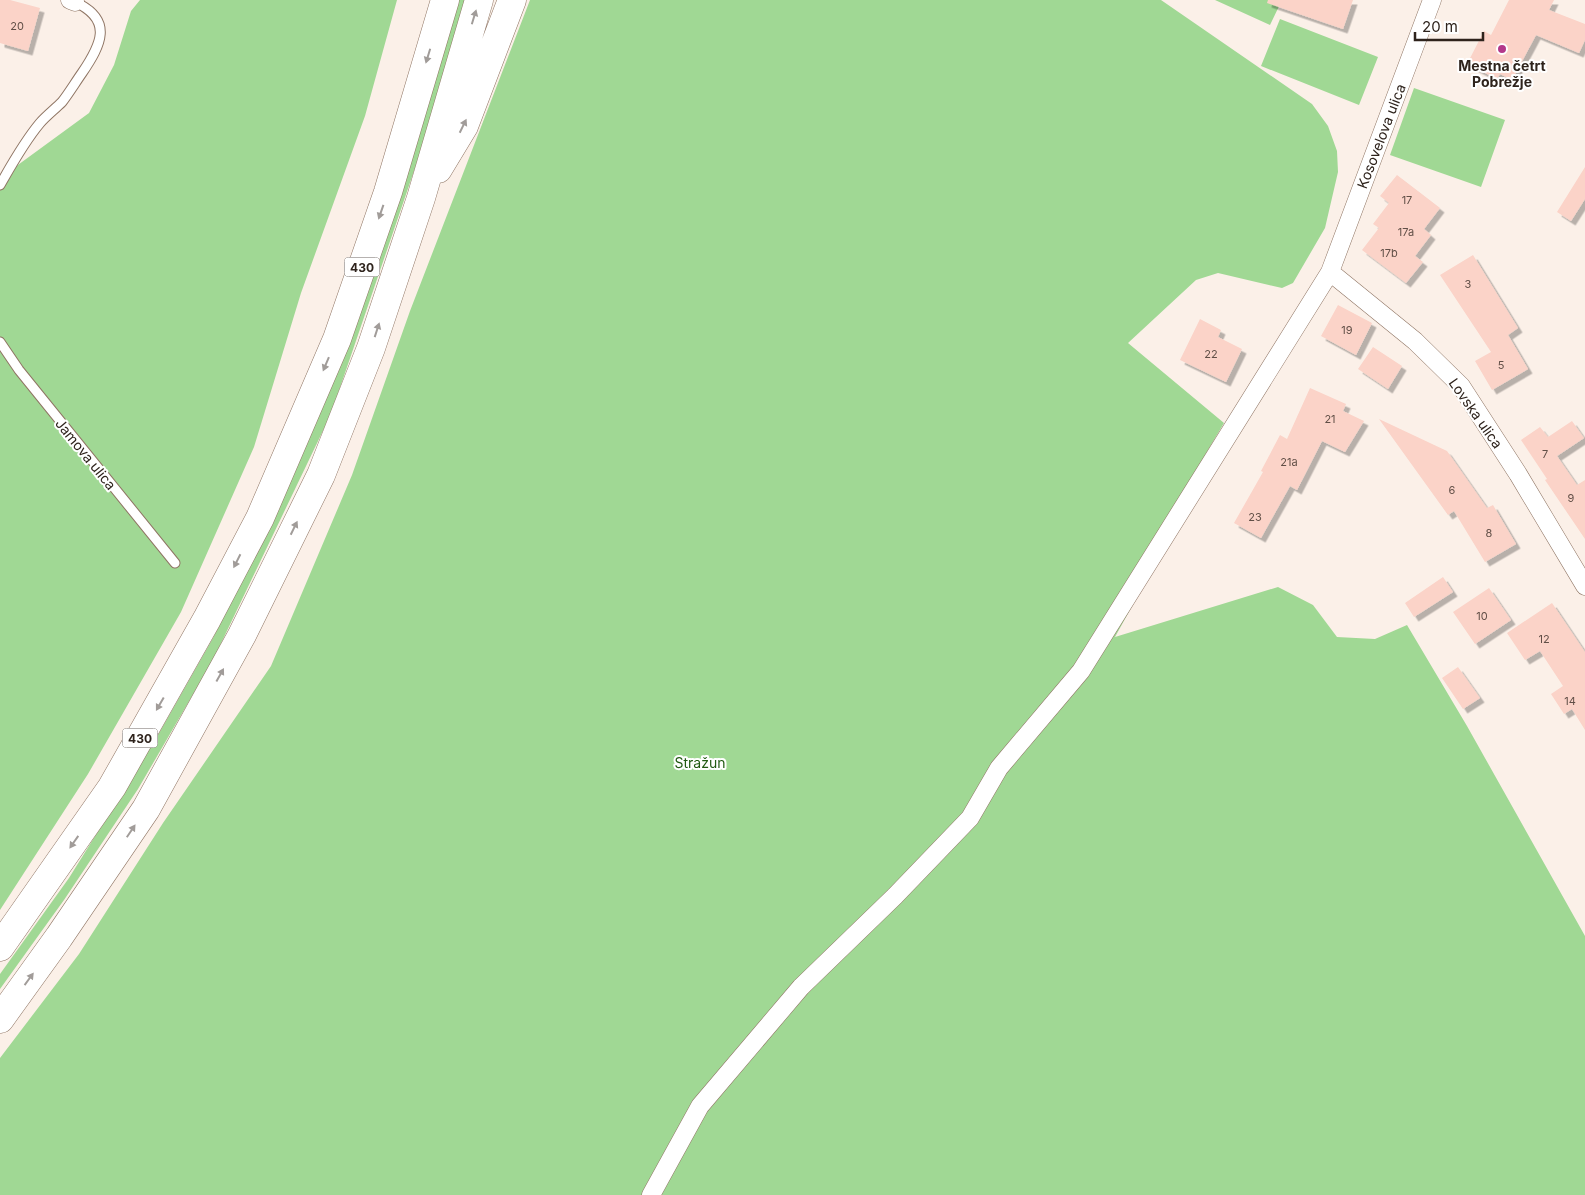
<svg xmlns="http://www.w3.org/2000/svg" width="1585" height="1195" font-family="Inter,sans-serif">
<defs>
<filter id="shadow"><feDropShadow dx="4.5" dy="4.5" stdDeviation="0" flood-color="#0004"/></filter>
</defs>
<rect width="100%" height="100%" fill="#fbf0e8"/>
<path fill="#a0d894" d="M 140,0 L 397,0 L 365,116 L 301,293 L 254,447 L 181,612 L 88,774 L 0,910 L 0,180 L 11,170 L 89,113 L 114,65 L 131,11 Z
M 457,0 L 466,0 L 428,130 L 331,414 L 213,660 L 138,789 L 64,900 L 0,989 L 0,974 L 69,878 L 158,735 L 213,638 L 250,561 Z
M 530,0 L 1161,0 L 1312,104 L 1328,126 L 1337,151 L 1338,172 L 1325,228 L 1293,283 L 1282,288 L 1218,273 L 1196,280 L 1128,343 L 1224,423 L 1205,455 L 1213,460 L 1115,637 L 1278,587 L 1313,605 L 1337,637 L 1375,639 L 1407,625 L 1467,726 L 1585,936 L 1585,1195 L 0,1195 L 0,1058 L 79,954 L 163,823 L 271,666 L 352,475 L 410,311 Z
M 1215,0 L 1282,0 L 1270,25 Z
M 1280,19 L 1378,57 L 1359,105 L 1261,66 Z
M 1414,88 L 1505,120 L 1481,187 L 1390,155 Z"/>
<path fill="#fbd3c8" filter="url(#shadow)" d="M 0,0 L 10,0 L 40,8 L 28,51 L 0,43 Z
M 1268,0 L 1353,0 L 1343,29 L 1267,3 Z
M 1509,0 L 1554,0 L 1549,10 L 1585,24 L 1585,40 L 1579,53 L 1536,35 L 1512,80 L 1500,74 L 1497,79 L 1467,64 L 1484,31 L 1491,35 Z
M 1585,167 L 1585,199 L 1571,221 L 1557,212 Z
M 1397,175 L 1440,208 L 1424,229 L 1431,235 L 1415,256 L 1423,262 L 1406,283 L 1362,250 L 1379,228 L 1373,224 L 1389,203 L 1380,196 Z
M 1473,255 L 1518,328 L 1508,335 L 1528,369 L 1492,390 L 1475,361 L 1491,352 L 1440,275 Z
M 1338,305 L 1372,323 L 1356,355 L 1321,336 Z
M 1200,319 L 1221,330 L 1218,337 L 1242,349 L 1226,382 L 1180,360 Z
M 1373,347 L 1402,366 L 1388,389 L 1358,369 Z
M 1310,388 L 1346,404 L 1343,411 L 1364,421 L 1345,452 L 1322,441 L 1297,490 L 1290,486 L 1261,538 L 1234,523 L 1263,472 L 1261,471 L 1280,435 L 1287,439 Z
M 1379,419 L 1447,451 L 1487,508 L 1493,505 L 1516,544 L 1485,562 L 1454,511 L 1448,515 Z
M 1572,421 L 1584,438 L 1557,456 L 1577,485 L 1585,480 L 1585,539 L 1545,480 L 1547,479 L 1521,440 L 1540,427 L 1548,437 Z
M 1443,577 L 1453,592 L 1414,617 L 1405,603 Z
M 1489,588 L 1511,620 L 1475,644 L 1453,612 Z
M 1552,603 L 1585,652 L 1585,730 L 1572,709 L 1564,714 L 1551,694 L 1563,686 L 1540,651 L 1525,660 L 1507,633 Z
M 1458,667 L 1480,698 L 1463,709 L 1442,678 Z"/>
<g fill="none" stroke-linecap="round" stroke-linejoin="round">
<g stroke="#8f7564" stroke-width="11">
<path id="service" d="M 0,185 C 12,164 24,142 40,123 C 46,116 55,109 62,102 C 69,93 75,83 82,73 C 101,45 114,20 75,2
M 0,342 L 19,370 L 175,563"/>
</g>
<g stroke="#8f7564" stroke-width="19">
<path id="minor" d="M 70,0 L 75,2
M 1330,272 L 1415,341 L 1461,386 L 1518,474 L 1585,586
M 651,1195 L 700,1106 L 801,987 L 895,896 L 970,818 L 999,768 L 1081,671 L 1330,272 L 1432,0"/>
</g>
<g stroke="#8f7564" stroke-width="29">
<path id="trunk" d="M 438,169 L 464,126 L 512,0
M 0,947 L 112,787 L 207,619 L 260,518 L 337,339 L 388,192 L 445,0
M 0,1019 L 59,937 L 146,809 L 242,635 L 321,475 L 371,348 L 421,198 L 479,0"/>
</g>
<use href="#service" stroke="#fff" stroke-width="9"/>
<use href="#minor" stroke="#fff" stroke-width="18"/>
<use href="#trunk" stroke="#fff" stroke-width="28"/>
</g>
<defs><path id="oneway-solid" d="M-6-.8H1V-3.2L6.5 0L1 3.2V.8H-6Z" transform="scale(1.25)"/></defs>
<g fill="#a19c99">
<use href="#oneway-solid" transform="translate(474 17) rotate(-73)"/>
<use href="#oneway-solid" transform="translate(428 56) rotate(107)"/>
<use href="#oneway-solid" transform="translate(463 126) rotate(-64)"/>
<use href="#oneway-solid" transform="translate(381 212) rotate(109)"/>
<use href="#oneway-solid" transform="translate(377 330) rotate(-72)"/>
<use href="#oneway-solid" transform="translate(326 364) rotate(113)"/>
<use href="#oneway-solid" transform="translate(294 528) rotate(-64)"/>
<use href="#oneway-solid" transform="translate(237 561) rotate(117)"/>
<use href="#oneway-solid" transform="translate(220 675) rotate(-61)"/>
<use href="#oneway-solid" transform="translate(160 704) rotate(120)"/>
<use href="#oneway-solid" transform="translate(131 831) rotate(-56)"/>
<use href="#oneway-solid" transform="translate(74 842) rotate(125)"/>
<use href="#oneway-solid" transform="translate(29 979) rotate(-54)"/>
</g>
<circle fill="#b3388a" stroke="#fff" stroke-width="2" cx="1502" cy="49" r="5"/>
<g text-anchor="middle" dominant-baseline="central" stroke-width="4" stroke-linejoin="round" paint-order="stroke">
<g font-size="11" fill="#614f47">
<text x="17" y="26">20</text>
<text x="1407" y="200">17</text>
<text x="1406" y="232">17a</text>
<text x="1389" y="253">17b</text>
<text x="1468" y="284">3</text>
<text x="1347" y="330">19</text>
<text x="1211" y="354">22</text>
<text x="1501" y="365">5</text>
<text x="1330" y="419">21</text>
<text x="1545" y="454">7</text>
<text x="1289" y="462">21a</text>
<text x="1452" y="490">6</text>
<text x="1571" y="498">9</text>
<text x="1255" y="517">23</text>
<text x="1489" y="533">8</text>
<text x="1482" y="616">10</text>
<text x="1544" y="639">12</text>
<text x="1570" y="701">14</text>
</g>
<g fill="#fff" stroke="#6d6560" stroke-width="1">
<rect x="344.5" y="257.5" width="35" height="19" rx="4"/>
<rect x="122.5" y="728.5" width="35" height="19" rx="4"/>
</g>
<g font-size="12" font-weight="bold" fill="#2e231c">
<text x="362" y="267">430</text>
<text x="140" y="738">430</text>
</g>
<g font-size="14" font-weight="bold" fill="#2e231c" stroke="#fff">
<text x="1502" y="65">Mestna četrt<tspan x="1502" dy="16">Pobrežje</tspan></text>
</g>
<g font-size="14" fill="#2e231c" stroke="#fff">
<text transform="translate(1381 136) rotate(-69)">Kosovelova ulica</text>
<text transform="translate(1476 413) rotate(55)">Lovska ulica</text>
<text transform="translate(86 454) rotate(51)">Jamova ulica</text>
</g>
<g font-size="14" fill="#215a12" stroke="#fff">
<text x="700" y="762">Stražun</text>
</g>
</g>
<path d="M1415 32v8h68v-8" fill="none" stroke="#2e231c" stroke-width="2.5"/>
<text x="1422" y="32" font-size="15" fill="#2e231c" stroke="#ffffff" stroke-width="4" paint-order="stroke">20 m</text>
</svg>
